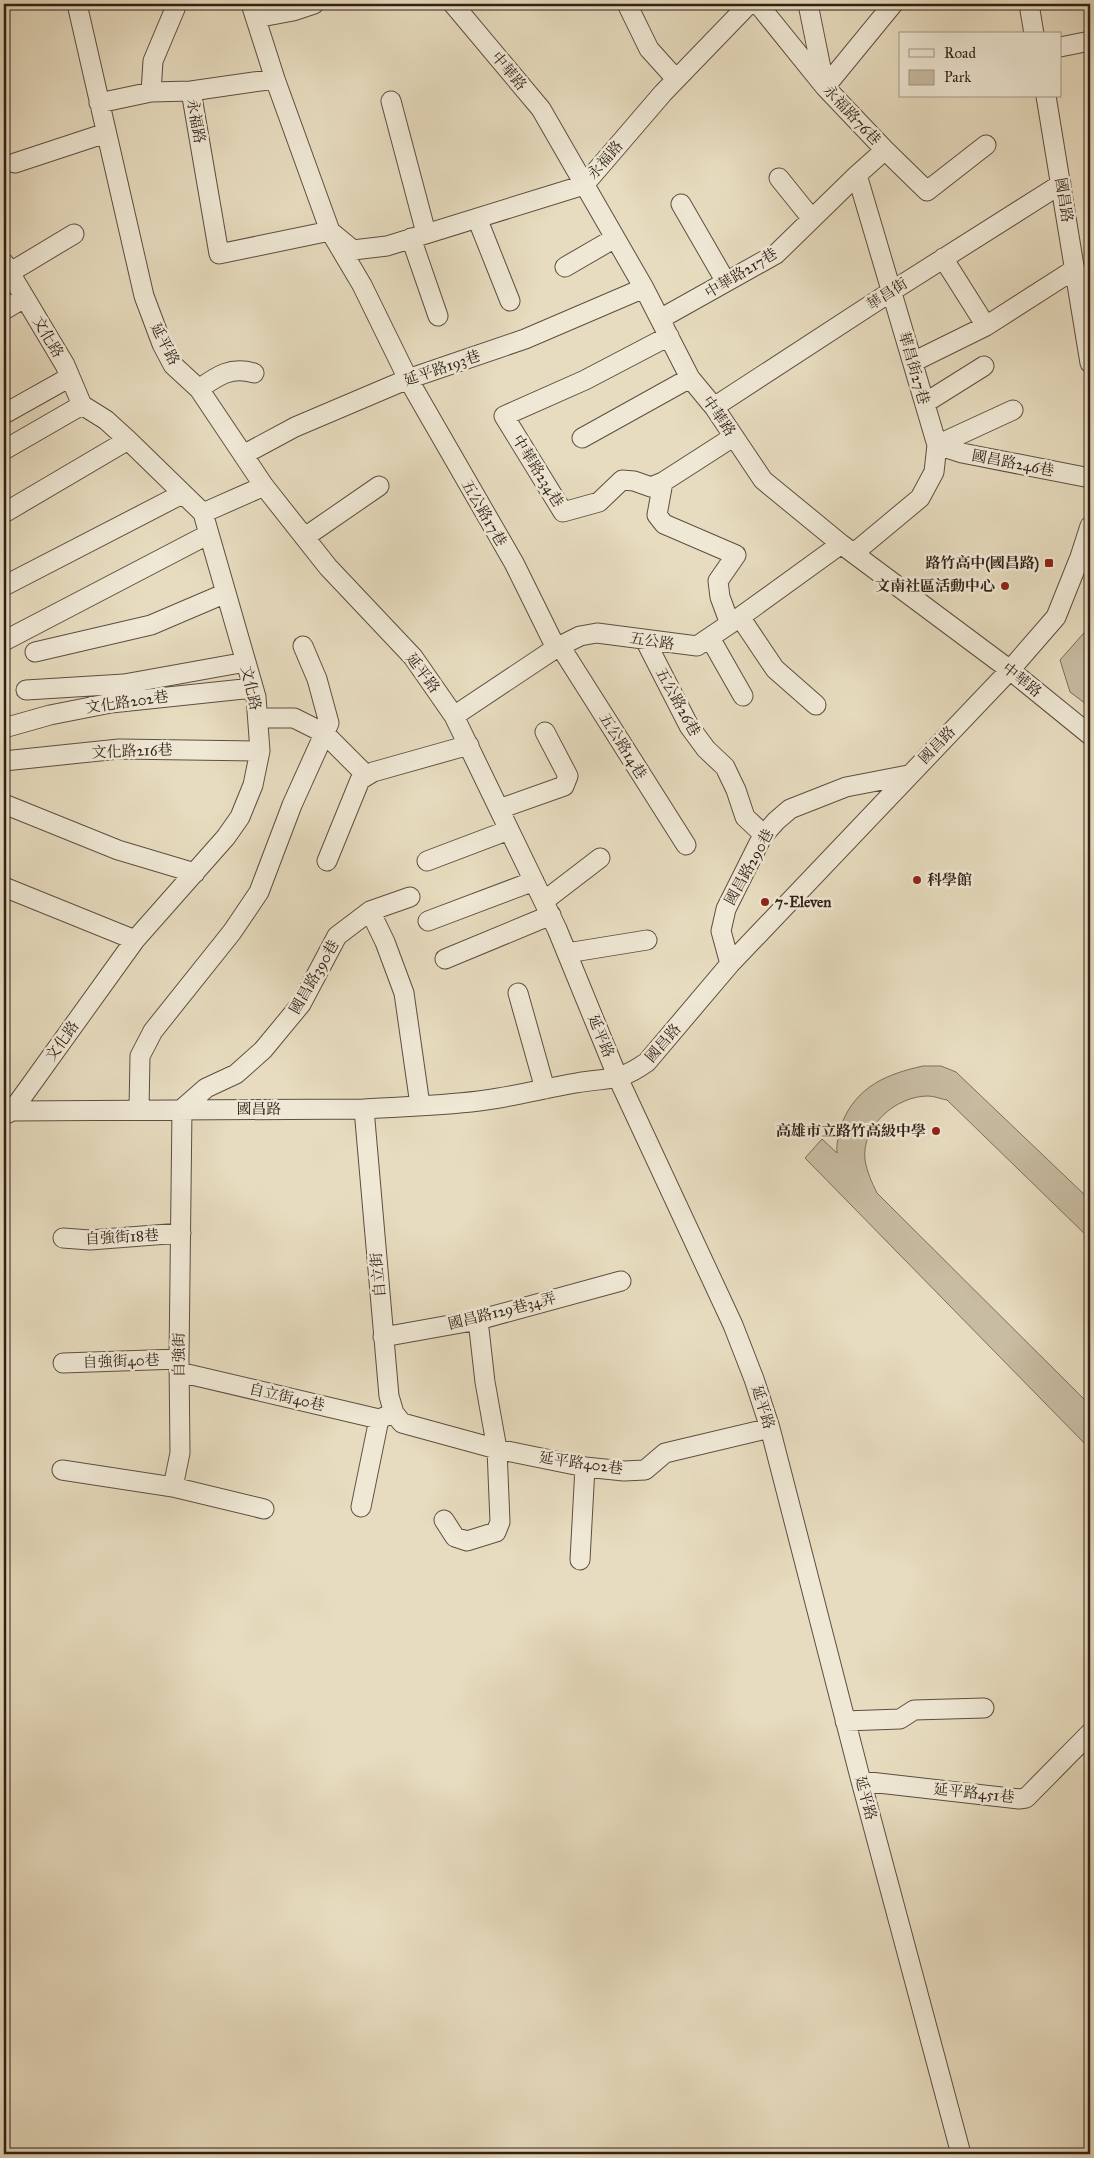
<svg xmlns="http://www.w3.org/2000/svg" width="1094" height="2158" font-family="'IM FELL Great Primer','Noto Serif TC',serif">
<rect width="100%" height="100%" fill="#e7dcbf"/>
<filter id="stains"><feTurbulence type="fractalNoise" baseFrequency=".004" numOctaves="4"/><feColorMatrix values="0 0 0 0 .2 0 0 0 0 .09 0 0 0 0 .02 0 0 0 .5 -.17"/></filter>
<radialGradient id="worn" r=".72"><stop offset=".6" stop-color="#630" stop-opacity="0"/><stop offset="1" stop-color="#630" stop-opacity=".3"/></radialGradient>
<path fill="#c8bca2" stroke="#7c6e5c" d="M 1090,626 L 1090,707 L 1070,692 L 1060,660 Z
M 923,1066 L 941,1066 L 956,1072 L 1090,1200 L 1090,1239 L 947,1100 C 941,1099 934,1096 928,1096 C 896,1096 861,1126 865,1160 C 867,1172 872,1183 877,1193 L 1090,1405 L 1090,1449 L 805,1158 L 822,1139 L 837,1153 C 836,1144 839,1132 842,1123 C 857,1086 887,1074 923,1066 Z"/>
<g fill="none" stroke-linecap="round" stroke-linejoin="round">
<g stroke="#5e4e40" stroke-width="21">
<path id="minor" d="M 77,4 L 144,296 L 162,344 L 173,365 L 199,389 L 264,486 L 328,567 L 413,657 L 454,716 L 557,929 L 618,1078 L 733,1325 L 754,1379 L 770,1428 L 861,1781 L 961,2154
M 251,4 L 275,79
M 453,4 L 541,109 L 644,288 L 690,378 L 714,407 L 763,480 L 841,544 L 1010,670 L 1090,735
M 627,4 L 649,49 L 676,79
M 758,4 L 825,87 L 885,150 L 857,175 L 937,445 L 934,472 L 920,498 L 854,553
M 808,4 L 824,83
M 1029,4 L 1034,34
M 256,18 L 293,11 L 314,4
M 1060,47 L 1090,41
M 825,87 L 893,4
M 191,91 L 219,254 L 330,231 L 362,285 L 408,379 L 514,563 L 556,648
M 151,92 L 153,61 L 177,4
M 1046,96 L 1090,363
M 391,101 L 426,233
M 99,103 L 151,92 L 191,91 L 275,79 L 330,231 L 353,250 L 387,246 L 584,185 L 663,93 L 749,4
M 885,150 L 927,191 L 986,145
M 15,163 L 106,133
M 779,178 L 812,219
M 681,204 L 726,282
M 477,218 L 510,301
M 411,238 L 438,316
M 943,258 L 986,326
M 4,263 L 65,365 L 82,405 L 106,420 L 128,440 L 203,513 L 256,697 L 260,751 L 253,785 L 240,817 L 226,837 L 135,940 L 12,1111
M 565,267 L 615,238
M 9,273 L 74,234
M 4,310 L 24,298
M 660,319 L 776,254 L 857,175
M 669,336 L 585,380 L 504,416 L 563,512 L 599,502 L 622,480 L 634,481 L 651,487 L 663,482 L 733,437
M 913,362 L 986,326 L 1075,269
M 199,389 C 217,376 231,366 254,373
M 925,403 L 984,366
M 714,407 L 892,291 L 1061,184
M 4,414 L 70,377
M 582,438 L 690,378
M 937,445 L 962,453 L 1090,478
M 937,445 L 1013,410
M 4,450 L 82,405
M 243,455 L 295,427 L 408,379 L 525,339 L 644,288
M 663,482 L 657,515 L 664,524 L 736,555 L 718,581 L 720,597 L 730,624
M 4,513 L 128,440
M 203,513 L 264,486
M 305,537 L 379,486
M 4,586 L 182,494
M 740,617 L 775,669 L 816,705
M 710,638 L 743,696
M 645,640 L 689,726 L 706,749 L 725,767 L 736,790 L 745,817 L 764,835
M 4,641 L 209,534
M 560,646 L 686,845
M 35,652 L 151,625 L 226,593
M 26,690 L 124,684 L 246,662
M 454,716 L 556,648 L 580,636 L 597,633 L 697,646 L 740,617 L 841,544
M 258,718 L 294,718 L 324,733 L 366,775
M 4,728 L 50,715 L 111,703 L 253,688
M 4,761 L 119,749 L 260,751
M 4,804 L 118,850 L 195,873
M 499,809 L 564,786 L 568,776 L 545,732
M 327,861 L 360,780 L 373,772 L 469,745
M 427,861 L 509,830
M 4,887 L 135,940
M 544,901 L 600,858
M 370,911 L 385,942 L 404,993 L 420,1105
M 428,921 L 534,881
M 567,953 L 647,940
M 445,959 L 551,915
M 730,964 L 721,931 L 726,909 L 762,837 L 776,821 L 790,809 L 846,787 L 908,775
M 518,993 L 545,1089
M 364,1109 L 389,1396 L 394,1413 L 402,1423 L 497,1449 L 585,1467 L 624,1471 L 645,1470 L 665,1453 L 770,1428
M 139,1110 L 140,1056 L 153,1031 L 232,932 L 259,892 L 292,805 L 329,723 L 317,679 L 303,646
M 4,1115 L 12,1111 L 364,1109 C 404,1106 446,1106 486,1100 C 516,1096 546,1088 576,1083 C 608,1077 618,1083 647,1062 L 730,964 L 1010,670 L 1056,617 L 1080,557 L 1090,526
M 63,1238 L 90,1240 L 181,1233
M 383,1337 L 478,1320 L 621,1281
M 63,1363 L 179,1359
M 179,1372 L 379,1419 L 394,1413
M 62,1470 L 173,1487 L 180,1453 L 179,1359 L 182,1109 L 206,1088 L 236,1074 L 263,1050 L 301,1004 L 337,936 L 370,911 L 410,897
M 173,1487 L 264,1509
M 361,1507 L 379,1419
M 444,1520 L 455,1537 L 467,1541 L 496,1532 L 500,1522 L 497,1449 L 485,1382 L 478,1320
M 580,1560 L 585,1467
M 845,1721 L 900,1719 L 914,1710 L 984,1708
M 861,1781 L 1019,1799 L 1026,1798 L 1090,1733"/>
</g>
<use href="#minor" stroke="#efe8d5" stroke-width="19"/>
</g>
<g fill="#8f2418" stroke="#efe8d5" stroke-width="2">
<rect x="1044" y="558" width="10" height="10" rx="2.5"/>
<circle cx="1005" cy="586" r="5"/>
<circle cx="917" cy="880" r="5"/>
<circle cx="765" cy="902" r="5"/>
<circle cx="936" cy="1131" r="5"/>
</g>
<g text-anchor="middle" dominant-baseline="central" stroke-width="5" stroke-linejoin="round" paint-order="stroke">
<g font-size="15" fill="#301f16" stroke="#efe8d5">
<text transform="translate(509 71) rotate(50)">中華路</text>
<text transform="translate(852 115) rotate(47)">永福路76巷</text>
<text transform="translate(196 121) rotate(80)">永福路</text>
<text transform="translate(605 160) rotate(-49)">永福路</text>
<text transform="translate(1064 200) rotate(81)">國昌路</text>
<text transform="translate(741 273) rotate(-31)">中華路217巷</text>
<text transform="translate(887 294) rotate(-33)">華昌街</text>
<text transform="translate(48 337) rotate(59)">文化路</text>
<text transform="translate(165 344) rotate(63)">延平路</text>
<text transform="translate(442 368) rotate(-19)">延平路193巷</text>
<text transform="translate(914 368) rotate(74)">華昌街27巷</text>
<text transform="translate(719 416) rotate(55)">中華路</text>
<text transform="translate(1013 463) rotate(11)">國昌路246巷</text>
<text transform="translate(538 471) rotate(58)">中華路234巷</text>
<text transform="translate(484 513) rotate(60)">五公路17巷</text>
<text transform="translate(652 641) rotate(9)">五公路</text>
<text transform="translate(423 673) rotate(53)">延平路</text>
<text transform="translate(1022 680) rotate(38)">中華路</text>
<text transform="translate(251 688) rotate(77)">文化路</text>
<text transform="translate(127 702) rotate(-8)">文化路202巷</text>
<text transform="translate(678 702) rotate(61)">五公路26巷</text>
<text transform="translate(937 745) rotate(-46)">國昌路</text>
<text transform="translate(623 746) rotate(58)">五公路14巷</text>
<text transform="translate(132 751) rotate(-2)">文化路216巷</text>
<text transform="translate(749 867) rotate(-61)">國昌路290巷</text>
<text transform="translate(314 977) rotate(-60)">國昌路390巷</text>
<text transform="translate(601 1036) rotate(68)">延平路</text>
<text transform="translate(62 1041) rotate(-54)">文化路</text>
<text transform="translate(663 1043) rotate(-49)">國昌路</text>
<text x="259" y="1109">國昌路</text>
<text transform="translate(122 1237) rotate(-3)">自強街18巷</text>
<text transform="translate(378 1275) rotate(-95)">自立街</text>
<text transform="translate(502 1311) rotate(-14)">國昌路129巷34弄</text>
<text transform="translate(179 1355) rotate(-90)">自強街</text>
<text transform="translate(121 1361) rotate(-2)">自強街40巷</text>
<text transform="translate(287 1397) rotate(13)">自立街40巷</text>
<text transform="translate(763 1407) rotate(73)">延平路</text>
<text transform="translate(581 1463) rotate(8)">延平路402巷</text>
<text transform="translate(974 1793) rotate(6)">延平路451巷</text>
<text transform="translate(866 1798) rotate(75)">延平路</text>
</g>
<g font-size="15" font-weight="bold" fill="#301f16" stroke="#efe8d5" text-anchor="end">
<text x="1039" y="563">路竹高中(國昌路)</text>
<text x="995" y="586">文南社區活動中心</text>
<text x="927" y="880" text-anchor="start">科學館</text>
<text x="775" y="902" text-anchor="start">7-Eleven</text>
<text x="926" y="1131">高雄市立路竹高級中學</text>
</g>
</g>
<rect width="1094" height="2158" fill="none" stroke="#e7dcbf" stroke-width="20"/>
<rect x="5" y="5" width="1084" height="2148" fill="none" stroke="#301f16" stroke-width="2.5"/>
<rect x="10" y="10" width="1074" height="2138" fill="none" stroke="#301f16"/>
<rect x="899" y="32" width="162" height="65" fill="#efe8d5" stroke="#a39889"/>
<rect x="909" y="49" width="25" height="8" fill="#efe8d5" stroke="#a39889"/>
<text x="944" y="58" font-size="15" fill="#301f16">Road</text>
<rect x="909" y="70" width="25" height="15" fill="#c8bca2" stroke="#a39889"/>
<text x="944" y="82" font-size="15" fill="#301f16">Park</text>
<rect width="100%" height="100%" filter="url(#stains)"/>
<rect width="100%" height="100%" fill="url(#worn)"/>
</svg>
